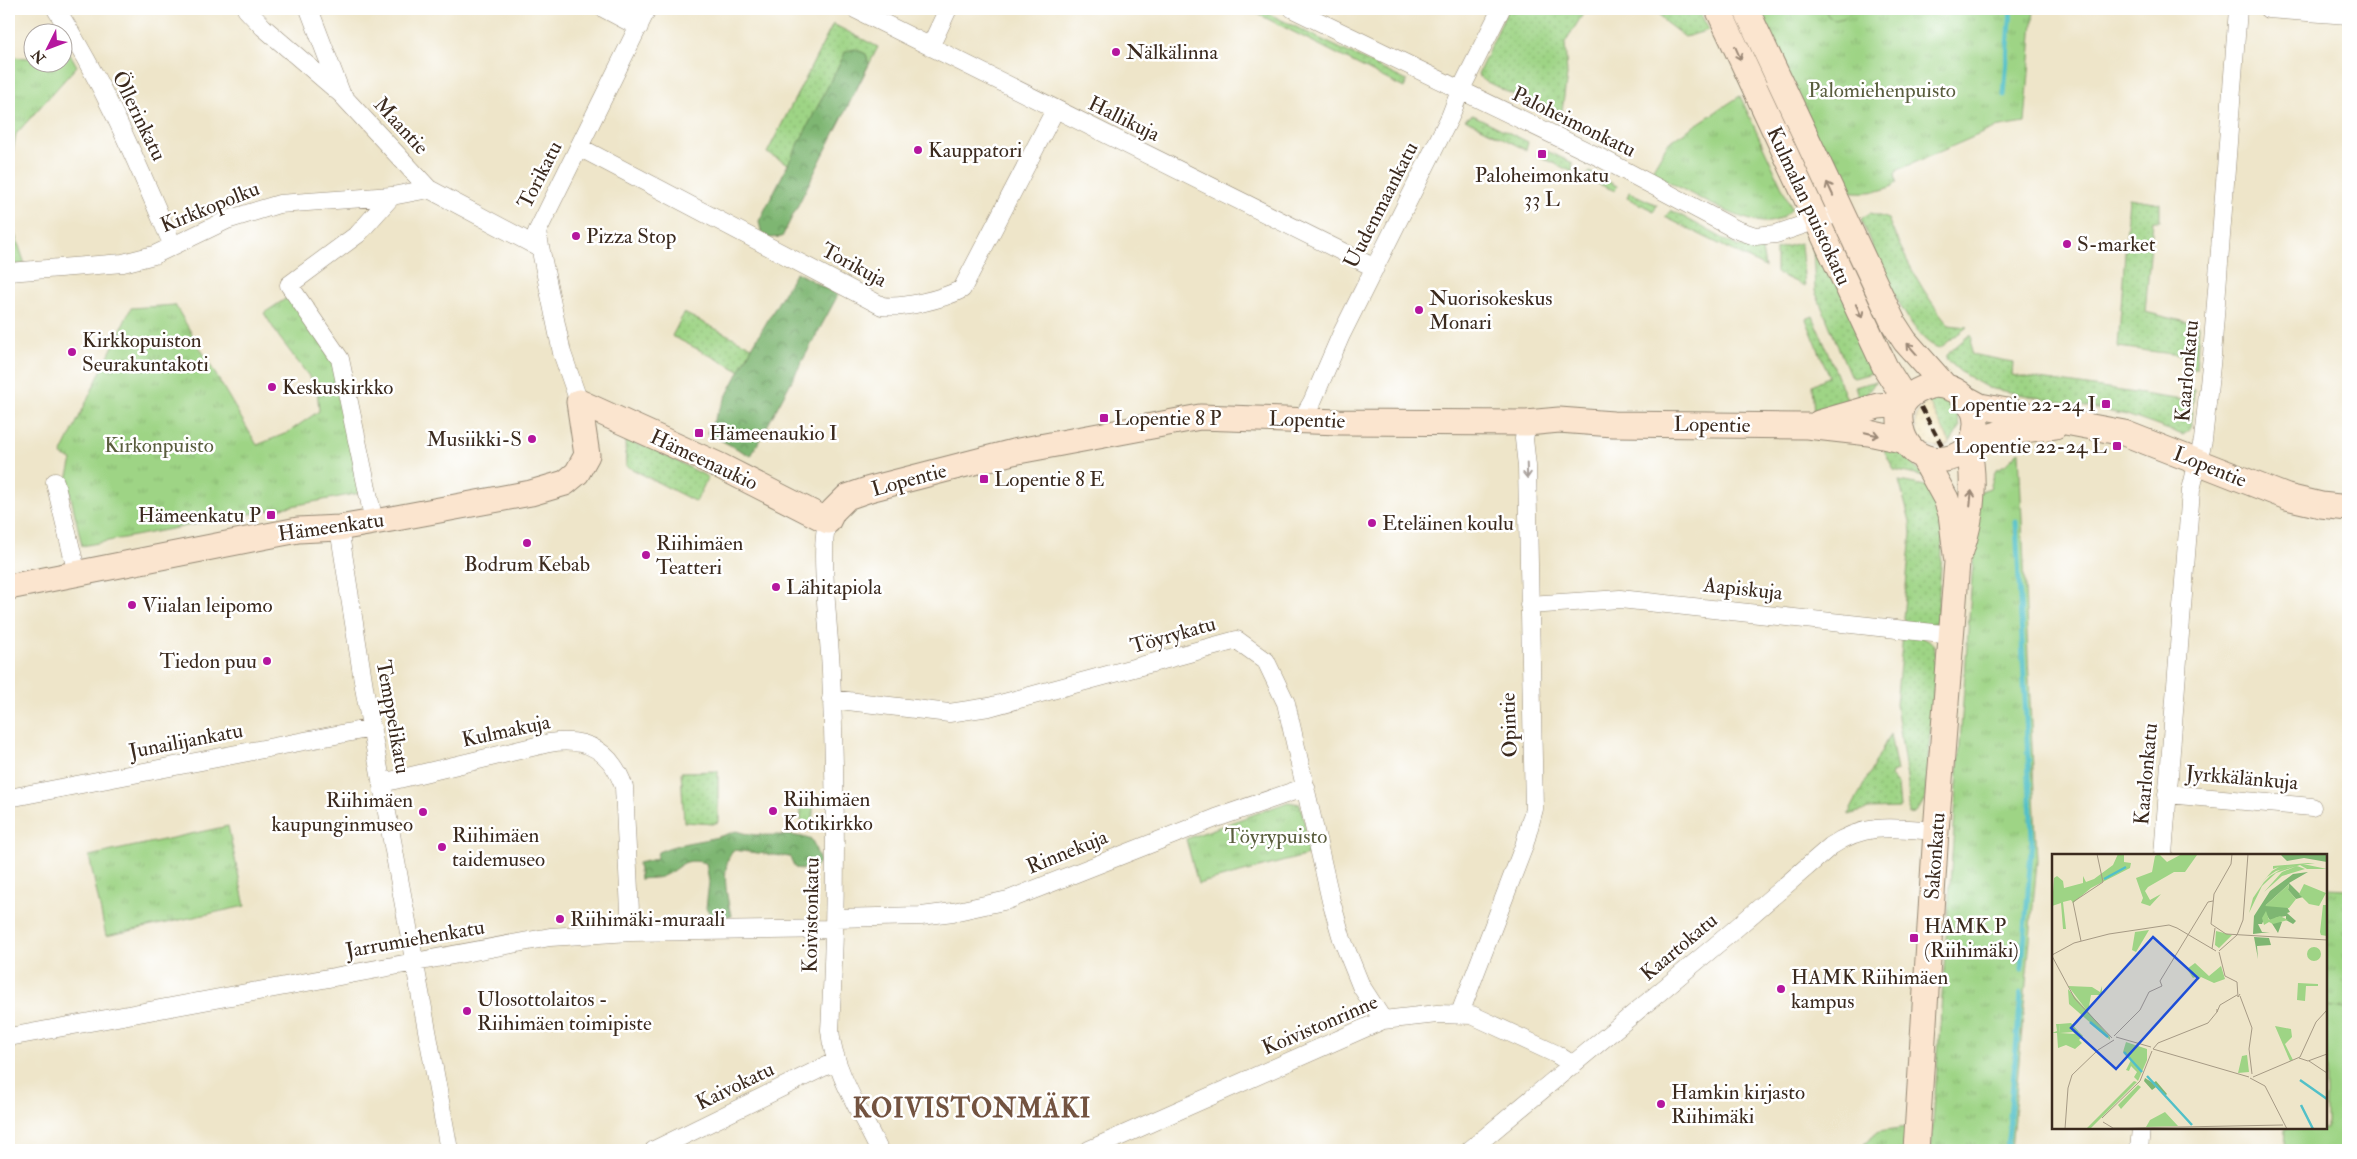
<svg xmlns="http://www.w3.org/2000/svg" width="2357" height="1159" font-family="'IM FELL Double Pica',serif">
<defs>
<pattern id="grass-dots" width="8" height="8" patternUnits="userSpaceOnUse" patternTransform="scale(1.25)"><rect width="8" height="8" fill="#9ed485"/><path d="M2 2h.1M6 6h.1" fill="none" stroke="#89b672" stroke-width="1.8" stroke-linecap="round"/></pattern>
<pattern id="forest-crowns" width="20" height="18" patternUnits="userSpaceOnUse" patternTransform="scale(1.25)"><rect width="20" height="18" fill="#7eb672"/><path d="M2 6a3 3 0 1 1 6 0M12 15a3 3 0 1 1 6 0" fill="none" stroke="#68945d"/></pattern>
<pattern id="sand-dots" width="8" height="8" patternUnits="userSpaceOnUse" patternTransform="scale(1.25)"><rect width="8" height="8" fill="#eeda9e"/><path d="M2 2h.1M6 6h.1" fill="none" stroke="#cdbb88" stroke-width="1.8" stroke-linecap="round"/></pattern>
<pattern id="park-tufts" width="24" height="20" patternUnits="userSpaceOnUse" patternTransform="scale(1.25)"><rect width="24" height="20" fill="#9ed485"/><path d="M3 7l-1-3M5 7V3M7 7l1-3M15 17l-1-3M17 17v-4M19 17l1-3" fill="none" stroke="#89b672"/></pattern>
</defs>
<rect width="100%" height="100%" fill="#fff"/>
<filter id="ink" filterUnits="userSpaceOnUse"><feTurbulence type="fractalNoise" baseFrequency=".02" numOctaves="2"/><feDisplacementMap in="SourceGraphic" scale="10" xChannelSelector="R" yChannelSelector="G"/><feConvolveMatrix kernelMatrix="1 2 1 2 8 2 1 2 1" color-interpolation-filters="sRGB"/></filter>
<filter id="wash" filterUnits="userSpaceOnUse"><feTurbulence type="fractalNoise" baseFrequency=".0096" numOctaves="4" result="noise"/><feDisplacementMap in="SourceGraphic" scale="20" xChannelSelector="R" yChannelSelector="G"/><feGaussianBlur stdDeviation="1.12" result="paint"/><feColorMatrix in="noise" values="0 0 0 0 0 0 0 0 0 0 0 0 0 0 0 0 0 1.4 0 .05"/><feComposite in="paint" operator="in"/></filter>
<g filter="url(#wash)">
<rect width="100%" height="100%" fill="#eee5c9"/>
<path fill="url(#grass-dots)" stroke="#6c7f52" d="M 1248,9 L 1259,9 L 1407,81 L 1404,88 Z
M 1508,9 L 1586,9 L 1565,43 L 1567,75 L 1561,118 L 1483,80 L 1478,74 Z
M 1656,9 L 1698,9 L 1709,30 L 1685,37 L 1665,22 Z
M 833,24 L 878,47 L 812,176 L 767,153 Z
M 1473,115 L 1528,142 L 1526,150 L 1465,119 Z
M 1540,148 L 1573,163 L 1572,172 L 1537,155 Z
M 1589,172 L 1617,186 L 1615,191 L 1587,179 Z
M 1629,192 L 1657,205 L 1654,211 L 1627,198 Z
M 2129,198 L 2160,203 L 2160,221 L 2153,221 L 2145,312 L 2199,325 L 2196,369 L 2186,369 L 2188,356 L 2118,347 Z
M 1671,210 L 1737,246 L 1762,250 L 1765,267 L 1665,217 Z
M 1871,213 L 1888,219 C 1904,257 1923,294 1949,325 L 1967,327 L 1940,348 C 1909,343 1874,249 1861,221 L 1863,217 Z
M 1800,243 L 1801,245 L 1805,286 L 1776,273 L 1776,249 Z
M 1813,247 L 1835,280 L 1879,371 L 1854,378 L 1850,375 L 1815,291 Z
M 684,313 L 752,347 L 740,371 L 672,336 Z
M 1813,316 L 1850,407 L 1814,414 L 1812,385 L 1829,376 L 1806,319 Z
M 1968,336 L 1972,336 L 1971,354 L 2013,362 L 2012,375 L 2183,400 L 2184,388 L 2194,390 L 2190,430 L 2183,435 L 2127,415 L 1988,388 L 1962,373 L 1946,359 L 1946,355 Z
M 1876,381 L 1861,402 L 1855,387 Z
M 1935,400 L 1942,400 L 1956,410 L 1960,427 L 1950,443 L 1928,401 Z
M 625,441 L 651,448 L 708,477 L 696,502 L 626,466 Z
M 1881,444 L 1908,458 L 1924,477 L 1894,470 Z
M 1899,481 L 1931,487 L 1944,524 L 1937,622 L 1933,625 L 1906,623 L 1903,618 L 1911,534 L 1910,521 Z
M 1903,634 C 1922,638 1934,634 1936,657 L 1925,801 L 1914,813 L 1909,814 L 1908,785 L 1896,704 Z
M 1890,734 L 1897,771 L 1892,773 L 1891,777 L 1898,785 L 1900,808 L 1869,809 L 1848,815 Z
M 718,771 L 718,822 L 713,824 L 684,822 L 681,772 Z
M 813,804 L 813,826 L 812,828 L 802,830 L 800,805 L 808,807 Z"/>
<path fill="url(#forest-crowns)" stroke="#5c7048" d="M 855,49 L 866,54 L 869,64 L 782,237 L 769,238 L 761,231 L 759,221 L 846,51 Z
M 796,272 L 838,295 L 751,456 L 707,433 L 752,347 Z
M 736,831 C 761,840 788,830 812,840 L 820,861 L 812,871 L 795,868 L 790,857 L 733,850 C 720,869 727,895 731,916 L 723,920 L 711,915 L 706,908 L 709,882 L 706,863 C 681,857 683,867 663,876 C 657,879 647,878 640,879 L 638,863 L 656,859 L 658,852 C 684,840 710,842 736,831 Z"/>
<path fill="url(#sand-dots)" stroke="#94825e" d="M 1928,401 L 1950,443 C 1926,461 1898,423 1928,401 Z"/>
<path fill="url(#park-tufts)" stroke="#6c7f52" d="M 1753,9 L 2034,9 L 2025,123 L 1994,128 L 1898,170 L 1895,174 L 1897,183 C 1886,193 1856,194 1842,190 Z
M 65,45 L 77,66 L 16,134 L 9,174 L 9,57 L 32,58 L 32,62 L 62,62 L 63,47 Z
M 1740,96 L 1792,209 C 1785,216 1778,221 1769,222 C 1740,225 1679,186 1651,172 L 1668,143 Z
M 9,217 L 25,264 L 9,265 Z
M 290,296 L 334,361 L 360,493 L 82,546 L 67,479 L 72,460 L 61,455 L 131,308 L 175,305 L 257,445 L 287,433 L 319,411 L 317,387 L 279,337 L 264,313 Z
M 2019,451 L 2037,861 L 2011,1150 L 1931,1150 L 1978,492 L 1990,488 L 1996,469 L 2005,465 Z
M 1288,802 L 1300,804 L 1312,854 L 1198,884 L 1186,839 Z
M 228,826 L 245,906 L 106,936 L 89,856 Z
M 2326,888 L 2348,889 L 2348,1009 L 2326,1006 Z
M 1907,1127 L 1905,1150 L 1857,1150 L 1879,1131 Z"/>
<path fill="#9ed485" stroke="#6c7f52" d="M 1825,9 L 1857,9 L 1844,18 L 1835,20 L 1828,16 Z
M 2326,1006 L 2348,1009 L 2348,1150 L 2284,1150 L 2285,1128 L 2326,1128 Z"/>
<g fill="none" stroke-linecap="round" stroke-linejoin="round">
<path stroke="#52c0c8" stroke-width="5" d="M 2004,95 L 2011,9
M 2016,522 L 2032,838 L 2022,969
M 2007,1150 L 2021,993"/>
</g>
</g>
<g filter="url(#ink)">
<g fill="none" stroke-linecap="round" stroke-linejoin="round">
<g stroke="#948874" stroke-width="19">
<path id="street" d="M 56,9 C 104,83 138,165 173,246
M 246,9 L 263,27 L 341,94 L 429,189 L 540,248
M 309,9 L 341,93
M 605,9 L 639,27
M 855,9 L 1375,268
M 1293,9 L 1603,159 L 1735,229 L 1755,236 L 1776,234 L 1841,212
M 2268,9 L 2348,15
M 930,47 L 948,9
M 579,147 L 882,306 C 903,309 943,299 962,289 L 1055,110
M 9,272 L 123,263 L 154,255 L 227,220 L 279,204 L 392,196 L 429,189
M 579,402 L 562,353 L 537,232 L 647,9
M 1301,421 L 1312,402 L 1341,335 L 1450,117 L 1460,91 L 1501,9
M 55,482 L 77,574
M 828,521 C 818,543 830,640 831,671 C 836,790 837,911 830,1030 C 833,1070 862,1114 879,1150
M 374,522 L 340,359 L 289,285 L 358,234 L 392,196
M 339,528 L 365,693 L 449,1150
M 1529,605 L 1620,599 L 1952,635
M 831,699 L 949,713 L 989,707 L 1237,640 L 1266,661 L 1286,703 L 1331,901 L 1342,939 L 1361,986 L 1383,1020
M 382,783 L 549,743 C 587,737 611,750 624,787 L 631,932
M 2167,794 L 2312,807
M 9,798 L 372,728
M 2163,855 L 2191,490 L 2203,440 L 2212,356 L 2238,9
M 835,918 L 921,916 L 953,912 L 1008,900 L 1216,818 L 1306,787
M 1460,1013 L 1524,846 L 1534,809 L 1527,466 L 1524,439 L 1527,423
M 9,1037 L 550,937 L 631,932 L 834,929
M 654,1150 L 836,1061
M 1089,1150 L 1383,1020 L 1437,1014 L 1472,1015 L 1556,1054 L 1573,1065
M 1470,1150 L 1727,936 L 1831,846 C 1866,822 1896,828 1936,831
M 2139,1150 L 2141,1128"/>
</g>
<g stroke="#948874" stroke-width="27">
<path id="secondary" d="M 1718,9 L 1885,367 L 1906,400
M 1746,9 L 1894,324 L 1905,341 L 1944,385
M 1935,385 C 1964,386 1985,413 1972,441 C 1963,462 1931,464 1915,452 C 1904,443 1899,428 1900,414 C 1901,397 1920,388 1935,385 Z
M 1967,399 L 1980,406 L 2124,433 L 2287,497 L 2321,505 L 2348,508
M 579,402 L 720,466 L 828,521 L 833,511 L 847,497 L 870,489 L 1013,452 L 1200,417 L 1339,422 L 1527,423 L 1559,420 L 1613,424 L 1807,426 L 1869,433 L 1906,441
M 1819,423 L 1878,406 L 1903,404
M 1972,442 L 2001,433 L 2055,426
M 1961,551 C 1972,518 1976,480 1968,446
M 9,587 L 298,530 L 339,528 L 391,519 L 531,493 L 565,483 L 577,473 L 587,455 L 579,402
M 1916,1150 L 1936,831 L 1957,562 L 1951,514 L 1946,499 L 1923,457"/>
</g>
<use href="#street" stroke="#fff" stroke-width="18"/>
<use href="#secondary" stroke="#fbe5cf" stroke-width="25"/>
<path stroke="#3b2a1e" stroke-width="4" stroke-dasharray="8 4" stroke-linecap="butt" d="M 1921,407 L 1942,446"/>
</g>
<defs><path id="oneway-shaft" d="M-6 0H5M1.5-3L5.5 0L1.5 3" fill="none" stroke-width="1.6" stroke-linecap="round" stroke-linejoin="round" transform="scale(1.25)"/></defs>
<g stroke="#9b8876">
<use href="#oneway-shaft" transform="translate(1738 53) rotate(66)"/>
<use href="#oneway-shaft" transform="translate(1830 189) rotate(-115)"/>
<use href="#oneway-shaft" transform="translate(1859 311) rotate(65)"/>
<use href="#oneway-shaft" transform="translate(1912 349) rotate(-131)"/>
<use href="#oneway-shaft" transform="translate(1872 434) rotate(14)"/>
<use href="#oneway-shaft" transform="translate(1971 498) rotate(-84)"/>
</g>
<use stroke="#a79f9a" href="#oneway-shaft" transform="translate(1527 471) rotate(88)"/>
</g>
<g fill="#b5179e" stroke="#fff" stroke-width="2">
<circle cx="1116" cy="52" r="5"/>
<circle cx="918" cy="150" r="5"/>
<rect x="1537" y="149" width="10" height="10" rx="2.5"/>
<circle cx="576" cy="236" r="5"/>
<circle cx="2067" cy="244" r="5"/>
<circle cx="1419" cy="310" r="5"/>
<circle cx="72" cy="352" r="5"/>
<circle cx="272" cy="387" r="5"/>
<rect x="2101" y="399" width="10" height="10" rx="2.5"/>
<rect x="1099" y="413" width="10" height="10" rx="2.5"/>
<rect x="694" y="428" width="10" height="10" rx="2.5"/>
<circle cx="532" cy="439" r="5"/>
<rect x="2112" y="441" width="10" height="10" rx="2.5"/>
<rect x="979" y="474" width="10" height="10" rx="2.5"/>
<rect x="266" y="510" width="10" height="10" rx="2.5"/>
<circle cx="1372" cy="523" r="5"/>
<circle cx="527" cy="543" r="5"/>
<circle cx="646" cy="555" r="5"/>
<circle cx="776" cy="587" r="5"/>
<circle cx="132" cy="605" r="5"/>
<circle cx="267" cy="661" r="5"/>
<circle cx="773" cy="811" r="5"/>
<circle cx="423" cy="812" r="5"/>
<circle cx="442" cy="847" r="5"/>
<circle cx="560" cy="919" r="5"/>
<rect x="1909" y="933" width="10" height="10" rx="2.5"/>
<circle cx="1781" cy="989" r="5"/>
<circle cx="467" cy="1011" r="5"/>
<circle cx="1661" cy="1104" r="5"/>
</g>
<g text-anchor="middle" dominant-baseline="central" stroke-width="5" stroke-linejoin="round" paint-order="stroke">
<g font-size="21" fill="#3b2a1e" stroke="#fff" text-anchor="start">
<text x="1126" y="52">Nälkälinna</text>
<text x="928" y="150">Kauppatori</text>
<text x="1542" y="175" text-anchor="middle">Paloheimonkatu<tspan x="1542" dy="24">33 L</tspan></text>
<text x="586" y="236">Pizza Stop</text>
<text x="2077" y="244">S-market</text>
<text x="1429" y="298">Nuorisokeskus<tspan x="1429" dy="24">Monari</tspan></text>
<text x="82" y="340">Kirkkopuiston<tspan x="82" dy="24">Seurakuntakoti</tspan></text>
<text x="282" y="387">Keskuskirkko</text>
<text x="2096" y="404" text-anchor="end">Lopentie 22-24 I</text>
<text x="1114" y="418">Lopentie 8 P</text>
<text x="709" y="433">Hämeenaukio I</text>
<text x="522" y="439" text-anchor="end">Musiikki-S</text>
<text x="2107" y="446" text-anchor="end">Lopentie 22-24 L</text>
<text x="994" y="479">Lopentie 8 E</text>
<text x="261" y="515" text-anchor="end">Hämeenkatu P</text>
<text x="1382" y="523">Eteläinen koulu</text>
<text x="656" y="543">Riihimäen<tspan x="656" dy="24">Teatteri</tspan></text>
<text x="527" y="564" text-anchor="middle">Bodrum Kebab</text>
<text x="786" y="587">Lähitapiola</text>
<text x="142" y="605">Viialan leipomo</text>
<text x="257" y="661" text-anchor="end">Tiedon puu</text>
<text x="783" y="799">Riihimäen<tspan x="783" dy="24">Kotikirkko</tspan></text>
<text x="413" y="800" text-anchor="end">Riihimäen<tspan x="413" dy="24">kaupunginmuseo</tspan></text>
<text x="452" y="835">Riihimäen<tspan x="452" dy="24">taidemuseo</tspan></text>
<text x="570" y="919">Riihimäki-muraali</text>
<text x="1924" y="926">HAMK P<tspan x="1924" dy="24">(Riihimäki)</tspan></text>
<text x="1791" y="977">HAMK Riihimäen<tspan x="1791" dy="24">kampus</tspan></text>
<text x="477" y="999">Ulosottolaitos -<tspan x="477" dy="24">Riihimäen toimipiste</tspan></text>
<text x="1671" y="1092">Hamkin kirjasto<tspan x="1671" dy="24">Riihimäki</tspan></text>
</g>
<g font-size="21" fill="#595d3d" stroke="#fff">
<text x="1882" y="90">Palomiehenpuisto</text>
<text x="159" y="445">Kirkonpuisto</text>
<text x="1276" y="836">Töyrypuisto</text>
</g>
<g font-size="21" fill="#3b2a1e" stroke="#fff">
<text transform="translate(139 116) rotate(64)">Öllerinkatu</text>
<text transform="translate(1124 119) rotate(26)">Hallikuja</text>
<text transform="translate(1574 122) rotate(26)">Paloheimonkatu</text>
<text transform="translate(401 126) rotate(47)">Maantie</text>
<text transform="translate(540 175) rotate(-63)">Torikatu</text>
<text transform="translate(1381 205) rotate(-63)">Uudenmaankatu</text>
<text transform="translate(1809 206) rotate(65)">Kulmalan puistokatu</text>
<text transform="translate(210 207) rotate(-22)">Kirkkopolku</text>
<text transform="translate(854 265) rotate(28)">Torikuja</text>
<text transform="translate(2187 371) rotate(-85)">Kaarlonkatu</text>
<text transform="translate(1307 420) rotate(2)">Lopentie</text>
<text transform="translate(1712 425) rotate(1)">Lopentie</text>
<text transform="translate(704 460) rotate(25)">Hämeenaukio</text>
<text transform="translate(2210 467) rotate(22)">Lopentie</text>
<text transform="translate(909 480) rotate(-15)">Lopentie</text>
<text transform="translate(331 527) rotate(-8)">Hämeenkatu</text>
<text transform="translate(1743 589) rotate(6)">Aapiskuja</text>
<text transform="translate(1173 635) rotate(-16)">Töyrykatu</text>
<text transform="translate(393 717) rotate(80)">Temppelikatu</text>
<text transform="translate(1509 725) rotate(-92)">Opintie</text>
<text transform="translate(506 731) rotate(-12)">Kulmakuja</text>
<text transform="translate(186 741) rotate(-11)">Junailijankatu</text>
<text transform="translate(2146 774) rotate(-85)">Kaarlonkatu</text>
<text transform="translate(2242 778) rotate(5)">Jyrkkälänkuja</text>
<text transform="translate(1067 852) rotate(-22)">Rinnekuja</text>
<text transform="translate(1935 856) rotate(-86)">Sakonkatu</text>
<text transform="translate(811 915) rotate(-89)">Koivistonkatu</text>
<text transform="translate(415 939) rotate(-10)">Jarrumiehenkatu</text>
<text transform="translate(1679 947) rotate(-40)">Kaartokatu</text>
<text transform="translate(1320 1025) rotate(-23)">Koivistonrinne</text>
<text transform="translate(735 1086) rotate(-26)">Kaivokatu</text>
</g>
<g font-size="26" font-weight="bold" letter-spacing="1" fill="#735340" stroke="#fff">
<text x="972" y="1109">KOIVISTONMÄKI</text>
</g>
</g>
<g transform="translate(2052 854)">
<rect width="275" height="275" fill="#eee5c9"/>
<path d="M 256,9 L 263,10 L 251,10 L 275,15 L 255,15 L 248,11 L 224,19 L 210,32 L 197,59 L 201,44 L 212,28 L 218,22 L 228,16 L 244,11 L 224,17 L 215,23 L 207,32 L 220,17 L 227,13 L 221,15 L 221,12 ZM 245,12 L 253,15 L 230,22 L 212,38 L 230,18 ZM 82,227 L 85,228 L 38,275 L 34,275 ZM 86,231 L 89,233 L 69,255 L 66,251 ZM 113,258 L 126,272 L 94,273 L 98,266 Z" fill="#9ed485"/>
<path d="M 275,0 L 275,8 L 252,4 L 235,7 L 229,1 ZM 256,18 L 237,29 L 251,43 L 244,45 L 236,36 L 237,30 L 214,51 L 235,53 L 238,58 L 235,59 L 244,67 L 241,70 L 234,66 L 234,62 L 223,64 L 230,68 L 226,79 L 214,60 L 210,70 L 206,70 L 210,78 L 218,78 L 201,80 L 202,62 L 218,37 L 241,20 ZM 202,83 L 217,84 L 219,91 L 205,92 L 206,105 ZM 93,224 L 101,229 L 104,227 L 115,240 L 113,242 L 104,233 L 100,236 L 92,227 Z" fill="#7eb672"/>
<path d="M 237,30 L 236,36 L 244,45 L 237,54 L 213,52 ZM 214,57 L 217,66 L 228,62 L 236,66 L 221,70 L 217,68 L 212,71 L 210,64 Z" fill="#9ed485"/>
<path d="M 66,0 L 72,0 L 72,8 L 79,9 L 78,14 L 39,34 L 21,49 L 19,46 L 11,48 L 14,75 L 11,75 L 9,49 L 0,52 L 2,24 L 5,22 L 11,27 L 12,34 L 31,29 L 31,22 L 34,28 L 42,25 L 61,11 ZM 107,0 L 115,8 L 128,1 L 155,0 L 145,1 L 133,18 L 122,18 L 96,33 L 93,37 L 98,46 L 109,40 L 98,52 L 89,49 L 91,44 L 84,24 L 100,18 L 103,2 ZM 271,51 L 275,51 L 275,82 L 269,81 L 268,78 ZM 97,76 L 84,98 L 80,96 L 83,78 ZM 164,77 L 180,81 L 167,94 L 163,91 ZM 143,109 L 157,122 L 169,112 L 173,125 L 162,129 L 149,123 L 146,126 L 146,122 L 141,124 L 135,115 ZM 246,129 L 266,130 L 266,132 L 254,132 L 253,147 L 245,146 ZM 16,132 L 40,133 L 48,138 L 50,132 L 50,141 L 39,141 L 36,158 ZM 16,135 L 58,183 L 58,186 L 17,150 ZM 4,170 L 7,170 L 8,179 L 24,180 L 27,178 L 31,182 L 27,186 L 30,189 L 23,195 L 14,191 L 6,194 L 5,179 L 0,179 L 5,177 ZM 223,172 L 239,175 L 240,183 L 233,190 L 241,206 L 238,207 ZM 74,188 L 95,195 L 95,206 L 86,227 L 82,223 L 85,218 L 79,212 L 77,217 L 74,216 L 79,206 L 71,198 ZM 195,201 L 197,218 L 186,219 L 190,202 Z" fill="#9ed485"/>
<path d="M 252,30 L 274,39 L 267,52 L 257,50 L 247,40 ZM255 100a7 7 0 1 1 14 0a7 7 0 1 1-14 0ZM 19,169 L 27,178 L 24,181 L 21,178 L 8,179 L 7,170 Z" fill="#9ed485"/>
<path fill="none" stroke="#52c0c8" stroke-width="2.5" d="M 52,25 L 74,13M 38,168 L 56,183M 72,198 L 90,218M 95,222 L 140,271M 248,226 L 275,245M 249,251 L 261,275"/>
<path fill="none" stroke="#a69a85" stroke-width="1" d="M 159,70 L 174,80 L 275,86M 159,70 L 162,40 L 179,10 L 180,0M 125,74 L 164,97M 29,87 L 21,48 L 51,28 L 45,0M 160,95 L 163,74M 167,97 L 185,81 L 191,66 L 196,0M 167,98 L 173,122 L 185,128 L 186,143 L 188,140M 0,101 L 22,89 L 57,80 L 117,71 L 125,74M 0,102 L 23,145 L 60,184M 188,142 L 200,174 L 197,195 L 200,220M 165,155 L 165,158 L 168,151 L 185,141M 62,182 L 88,156 L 97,138 L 110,132 L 108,127 L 156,48 L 161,47M 64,183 L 99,193M 101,195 L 197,223M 101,195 L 106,189 L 156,169 L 165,158M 247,204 L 256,207 L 275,200M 257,207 L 275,219M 201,223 L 248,203 L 264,168 L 275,156M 198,224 L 213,232M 213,232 L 235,275M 50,264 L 88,227 L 100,197M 51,268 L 61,274 L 76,274 L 231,271M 13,275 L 16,234 L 20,221 L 46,196 L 62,186"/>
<path fill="#1d4ed8" fill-opacity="0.15" stroke="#1d4ed8" stroke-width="2.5" d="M 101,83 L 146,124 L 64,215 L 19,174 Z"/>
<rect width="275" height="275" fill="none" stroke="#3b2a1e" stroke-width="2.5"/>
</g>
<rect width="2357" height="1159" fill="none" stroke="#fff" stroke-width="30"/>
<g transform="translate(48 48) rotate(228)"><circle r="24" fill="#ffffff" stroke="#b1aaa5"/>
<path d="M0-4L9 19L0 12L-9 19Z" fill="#b5179e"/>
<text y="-8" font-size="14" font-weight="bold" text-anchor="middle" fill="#3b2a1e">N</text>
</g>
</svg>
